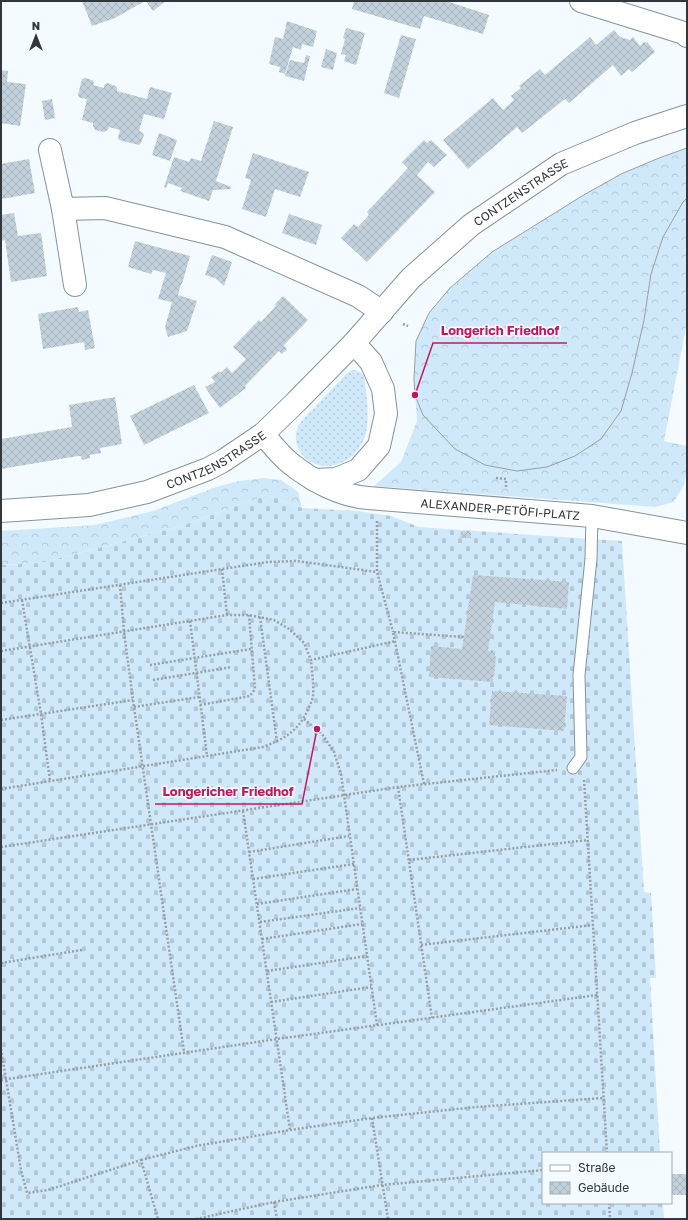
<svg xmlns="http://www.w3.org/2000/svg" width="688" height="1220" font-family="'Golos Text',sans-serif">
<defs>
<pattern id="grass-dots" width="8" height="8" patternUnits="userSpaceOnUse"><rect width="8" height="8" fill="#d0e9fa"/><path d="M2 2h.1M6 6h.1" fill="none" stroke="#b3c8d7" stroke-width="1.8" stroke-linecap="round"/></pattern>
<pattern id="forest-crowns" width="20" height="18" patternUnits="userSpaceOnUse"><rect width="20" height="18" fill="#d0e9fa"/><path d="M2 6a3 3 0 1 1 6 0M12 15a3 3 0 1 1 6 0" fill="none" stroke="#b3c8d7"/></pattern>
<pattern id="cemetery-stones" width="16" height="16" patternUnits="userSpaceOnUse"><rect width="16" height="16" fill="#d0e9fa"/><path d="M2 7V4a2 2 0 0 1 4 0v3zM10 15v-3a2 2 0 0 1 4 0v3z" fill="#b3c8d7"/></pattern>
<pattern id="building-cross-hatch" width="8" height="8" patternUnits="userSpaceOnUse"><rect width="8" height="8" fill="#c2d1db"/><path d="M0 0l8 8M0 8l8-8" fill="none" stroke="#a7b4bd"/></pattern>
</defs>
<rect width="100%" height="100%" fill="#f4fbff"/>
<path fill="url(#grass-dots)" d="M 352,370 L 356,370 L 364,375 C 366,394 370,414 366,433 C 361,452 344,467 324,466 C 305,465 290,445 298,427 C 301,419 310,413 316,406 C 326,395 337,384 347,373 Z"/>
<path fill="url(#forest-crowns)" d="M 687,148 L 687,322 L 664,441 L 687,446 L 687,469 L 684,485 L 674,502 L 655,507 L 374,486 L 401,462 L 417,421 L 414,379 L 416,341 L 429,313 L 450,288 L 492,252 L 582,196 L 621,174 L 659,158 Z
M 263,478 L 281,480 L 298,492 L 302,508 L 267,495 L 181,526 L 41,563 L 1,565 L 1,531 L 95,525 L 153,511 L 216,487 L 239,481 Z"/>
<path fill="url(#cemetery-stones)" d="M 267,495 L 302,508 L 358,511 L 391,516 L 419,527 L 622,541 L 644,892 L 651,893 L 656,978 L 650,978 L 660,1153 L 543,1153 L 543,1203 L 663,1203 L 664,1219 L 1,1219 L 1,565 L 41,563 L 181,526 Z"/>
<path fill="url(#building-cross-hatch)" d="M 82,1 L 145,1 L 115,18 L 92,26 Z
M 146,1 L 166,1 L 153,11 Z
M 354,1 L 446,1 L 489,15 L 483,34 L 424,16 L 420,29 L 352,9 Z
M 287,21 L 317,31 L 313,47 L 302,44 L 301,50 L 293,47 L 285,74 L 279,72 L 280,67 L 269,64 L 275,37 L 283,39 Z
M 346,28 L 365,33 L 356,65 L 344,61 L 346,55 L 341,54 L 345,39 L 343,38 Z
M 614,30 L 620,37 L 630,40 L 633,37 L 640,46 L 644,42 L 648,43 L 655,52 L 632,72 L 629,69 L 621,76 L 613,65 L 569,103 L 565,99 L 522,133 L 517,127 L 468,169 L 443,140 L 493,98 L 503,110 L 514,100 L 511,96 L 521,88 L 519,86 L 540,69 L 545,75 L 590,37 L 596,45 Z
M 401,35 L 416,39 L 399,98 L 384,93 Z
M 326,49 L 337,53 L 333,70 L 321,67 Z
M 306,55 L 310,56 L 304,81 L 285,76 L 290,60 L 304,63 Z
M 1,70 L 8,71 L 7,82 L 26,84 L 20,126 L 1,123 Z
M 85,78 L 92,80 L 94,82 L 93,85 L 104,88 L 104,85 L 107,83 L 116,86 L 117,88 L 117,91 L 147,99 L 150,87 L 172,93 L 164,119 L 144,114 L 139,131 L 142,132 L 144,135 L 141,143 L 139,145 L 119,140 L 118,137 L 120,130 L 109,127 L 108,130 L 104,132 L 95,130 L 93,126 L 93,123 L 82,120 L 87,99 L 80,98 L 78,95 L 82,79 Z
M 52,99 L 55,118 L 45,120 L 42,101 Z
M 214,121 L 233,127 L 216,181 L 231,187 L 231,189 L 213,190 L 209,201 L 180,191 L 182,188 L 168,183 L 166,188 L 164,187 L 174,157 L 189,162 L 191,158 L 201,161 Z
M 159,133 L 177,140 L 170,161 L 152,155 Z
M 424,140 L 427,143 L 431,140 L 447,155 L 434,167 L 428,162 L 417,175 L 435,192 L 367,262 L 341,238 L 354,224 L 358,227 L 369,215 L 367,212 L 408,168 L 402,162 Z
M 253,153 L 309,172 L 300,197 L 275,189 L 266,217 L 242,209 L 251,180 L 245,178 Z
M 29,159 L 35,193 L 2,199 L 1,191 L 1,164 Z
M 14,213 L 18,236 L 41,233 L 47,276 L 11,282 L 5,240 L 1,241 L 1,215 Z
M 289,214 L 322,225 L 316,245 L 282,233 Z
M 135,241 L 190,256 L 182,284 L 181,284 L 178,295 L 197,301 L 187,331 L 168,337 L 165,327 L 172,302 L 158,299 L 166,273 L 153,270 L 151,274 L 128,267 Z
M 212,255 L 232,262 L 224,286 L 215,278 L 205,275 Z
M 283,296 L 308,320 L 284,345 L 284,346 L 287,349 L 282,354 L 279,351 L 245,386 L 246,388 L 220,408 L 209,393 L 205,387 L 215,382 L 211,377 L 219,371 L 220,373 L 227,367 L 232,373 L 246,359 L 233,347 L 259,320 L 261,322 L 276,306 L 275,304 Z
M 78,307 L 79,312 L 88,310 L 95,348 L 85,350 L 84,342 L 43,349 L 38,314 Z
M 194,385 L 209,413 L 144,445 L 130,416 Z
M 115,397 L 122,444 L 100,448 L 101,453 L 90,455 L 90,458 L 82,460 L 81,456 L 78,456 L 1,469 L 1,439 L 72,427 L 69,405 Z
M 461,531 L 471,532 L 471,538 L 460,538 Z
M 473,575 L 569,582 L 567,609 L 495,602 L 488,651 L 495,651 L 495,656 L 496,657 L 494,677 L 493,677 L 493,682 L 429,677 L 431,646 L 462,649 Z
M 492,691 L 567,696 L 564,731 L 489,725 Z
M 671,1174 L 687,1174 L 687,1195 L 671,1195 Z"/>
<g fill="none" stroke-linecap="round" stroke-linejoin="round">
<g stroke="#84939c" stroke-width="13">
<path id="lane" d="M 573,768 L 581,757 L 579,675 L 591,559 L 592,516"/>
</g>
<g stroke="#84939c" stroke-width="24">
<g id="street">
<path d="M 581,1 L 684,33 L 687,36"/>
<path d="M 50,150 L 63,209 L 105,208 L 225,237 L 358,296 L 382,312"/>
<path d="M 63,209 L 75,285"/>
<path id="s1" d="M 263,434 C 271,443 280,455 290,463 C 311,480 340,496 368,498 L 592,516 L 687,533"/>
<path d="M 314,480 L 336,479 L 358,470 L 379,446 L 386,414 L 383,389 L 371,362 L 354,343"/>
<path id="s2" d="M 1,511 L 89,505 L 147,492 L 208,469 L 223,461 L 263,434 L 296,402 L 354,343 L 411,278 L 471,225 L 561,164 L 635,133 L 687,116"/>
</g>
</g>
<path stroke="#989fa3" stroke-width="2.5" stroke-dasharray="2 2" stroke-linecap="butt" d="M 403,324 L 408,326
M 496,478 L 506,479 L 506,487
M 377,521 L 377,572 L 393,632
M 222,569 L 227,615
M 120,585 L 124,632 L 133,700 L 184,1052
M 22,600 L 41,714 L 50,781
M 1,603 L 268,562 L 297,561 L 377,572
M 260,617 L 277,742
M 190,621 L 207,756
M 1,651 L 227,615 L 249,615 L 274,620 L 289,629 L 304,643 L 311,660 L 396,641
M 150,665 L 251,649
M 153,680 L 232,667
M 200,705 L 250,696 L 255,689 L 249,615
M 134,707 L 199,697
M 304,719 L 322,734 L 334,752 L 341,774 L 377,1025
M 1,720 L 133,700
M 584,780 L 607,1153
M 424,784 L 393,632 L 464,637
M 398,787 L 432,1018
M 1,789 L 263,747 C 284,739 299,731 308,709 C 310,705 312,701 313,697 C 314,685 312,672 311,660
M 243,811 L 290,1130
M 1,847 L 398,787 L 557,770
M 249,852 L 349,836
M 409,860 L 588,840
M 253,879 L 354,864
M 257,904 L 357,889
M 260,922 L 360,908
M 262,939 L 362,924
M 421,945 L 593,925
M 1,963 L 82,950
M 267,971 L 367,956
M 271,1002 L 371,987
M 1,1049 L 21,1170 L 27,1193 L 48,1190 L 141,1160 L 158,1219
M 1,1080 L 277,1039 L 597,995
M 372,1118 L 388,1219
M 141,1160 L 196,1146 L 290,1130 L 372,1118 L 476,1107 L 603,1098
M 274,1202 L 277,1219
M 609,1203 L 610,1219
M 196,1219 L 274,1202 L 382,1185 L 543,1170"/>
<use href="#lane" stroke="#fff" stroke-width="11"/>
<use href="#street" stroke="#fff" stroke-width="22"/>
<path stroke="#989ea2" stroke-width="1" d="M 687,148 L 659,158 L 621,174 L 582,196 L 492,252 L 450,288 L 429,313 L 416,341 L 414,379 L 415,395 L 423,415 L 455,449 L 485,465 L 517,471 L 547,467 L 575,456 L 601,439 L 621,411 L 632,373 L 644,320 L 651,274 L 663,237 L 683,202 L 687,198"/>
</g>
<g text-anchor="middle" dominant-baseline="central" stroke-width="3.5" stroke-linejoin="round" paint-order="stroke">
<g font-size="12" fill="#31373b" stroke="#f4fbff">
<text stroke="none"><textPath href="#s2" startOffset="633">CONTZENSTRASSE</textPath></text>
<text stroke="none"><textPath href="#s2" startOffset="224">CONTZENSTRASSE</textPath></text>
<text stroke="none"><textPath href="#s1" startOffset="259">ALEXANDER-PETÖFI-PLATZ</textPath></text>
</g>
</g>
<path fill="none" stroke="#c2185b" stroke-width="1.5" d="M415 395L433 343H567M317 729L302 804H155"/>
<g fill="#c2185b" stroke="#f4fbff" stroke-width="1.5">
<circle cx="415" cy="395" r="4"/>
<circle cx="317" cy="729" r="4"/>
</g>
<g font-size="13" text-anchor="middle" font-weight="bold" fill="#c2185b" stroke="#f4fbff" stroke-width="3.5" stroke-linejoin="round" paint-order="stroke">
<text x="500" y="335">Longerich Friedhof</text>
<text x="228" y="796">Longericher Friedhof</text>
</g>
<rect width="688" height="1220" fill="none" stroke="#31373b" stroke-width="4"/>
<rect x="542" y="1152" width="130" height="52" fill="#f4fbff" stroke="#a6adb1"/>
<rect x="550" y="1165" width="20" height="6" fill="#ffffff" stroke="#a6adb1"/>
<text x="578" y="1172" font-size="12" fill="#31373b">Straße</text>
<rect x="550" y="1182" width="20" height="12" fill="url(#building-cross-hatch)" stroke="#a6adb1"/>
<text x="578" y="1192" font-size="12" fill="#31373b">Gebäude</text>
<g transform="translate(36 36)" stroke="#f4fbff" stroke-width="3" paint-order="stroke">
<path d="M0-3L7 15L0 10L-7 15Z" fill="#31373b"/>
<text y="-6" font-size="11" font-weight="bold" text-anchor="middle" fill="#31373b">N</text>
</g>
</svg>
